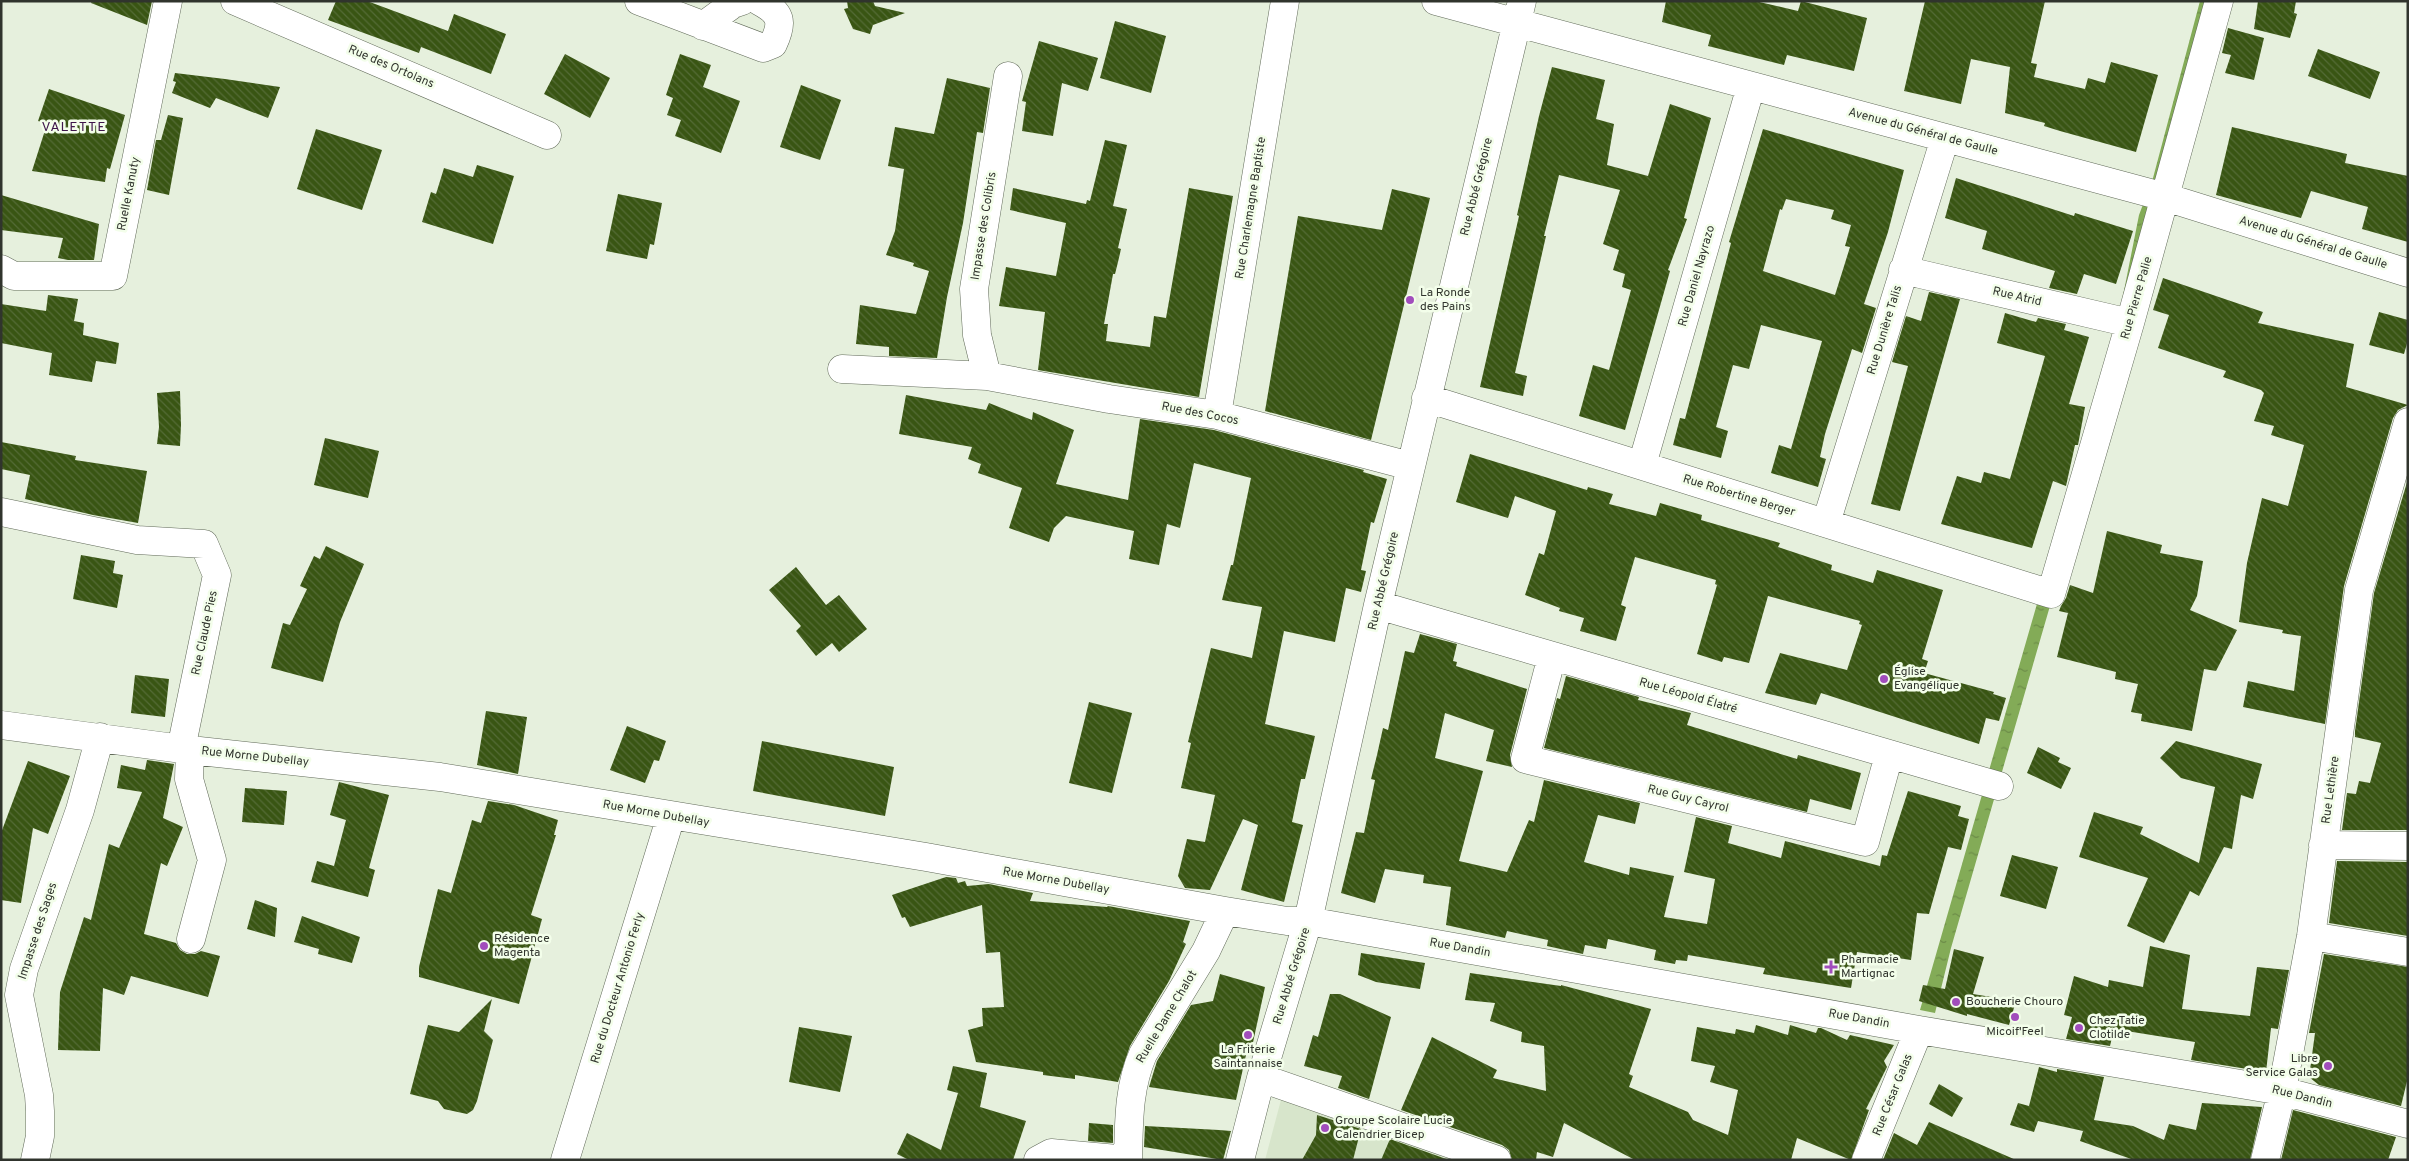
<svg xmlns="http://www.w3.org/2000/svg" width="2409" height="1161" font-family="Overpass,sans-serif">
<defs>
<pattern id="water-ripples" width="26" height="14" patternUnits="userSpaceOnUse" patternTransform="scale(1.25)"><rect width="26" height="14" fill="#83ab57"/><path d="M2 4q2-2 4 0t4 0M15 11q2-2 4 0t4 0" fill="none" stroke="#6c8c48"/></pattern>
<pattern id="building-back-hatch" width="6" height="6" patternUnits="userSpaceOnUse" patternTransform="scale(1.25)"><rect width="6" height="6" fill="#395513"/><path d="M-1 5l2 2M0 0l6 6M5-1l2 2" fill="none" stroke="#546b36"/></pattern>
</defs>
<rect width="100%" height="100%" fill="#e6f0dd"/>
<path fill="#d7e5cb" d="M 1282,1096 L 1471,1160 L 1265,1160 Z"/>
<path fill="url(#water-ripples)" d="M 2200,1 L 2212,1 L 2052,599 L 1951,948 L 1935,1013 L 1920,1010 L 2117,326 L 2139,215 L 2153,178 Z"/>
<path fill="url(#building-back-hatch)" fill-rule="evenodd" d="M 92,1 L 152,1 L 147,25 L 91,3 Z
M 336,1 L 367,1 L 448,31 L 454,14 L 506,34 L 491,74 L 421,47 L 419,53 L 328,20 Z
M 847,1 L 873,1 L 875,6 L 905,13 L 873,25 L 870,34 L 853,29 L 844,9 L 848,8 Z
M 1666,1 L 1755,1 L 1798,11 L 1801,1 L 1867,18 L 1854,71 L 1787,55 L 1784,65 L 1708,46 L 1711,35 L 1662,22 Z
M 1925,1 L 2045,1 L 2031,63 L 2037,64 L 2034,77 L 2085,89 L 2088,78 L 2105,83 L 2111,62 L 2158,75 L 2136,152 L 2060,131 L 2044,126 L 2045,123 L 2005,113 L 2010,67 L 1971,59 L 1961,104 L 1904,91 Z
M 2258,1 L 2296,1 L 2294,13 L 2297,14 L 2290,38 L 2254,29 Z
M 1115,21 L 1166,36 L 1151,93 L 1100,78 Z
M 2228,28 L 2264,38 L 2254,80 L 2225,73 L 2231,55 L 2222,53 Z
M 1039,41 L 1098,58 L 1088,91 L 1062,83 L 1053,136 L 1022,131 L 1026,102 L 1022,101 Z
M 2318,49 L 2380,72 L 2370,99 L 2308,76 Z
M 565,54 L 610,78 L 590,118 L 544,94 Z
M 680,54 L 711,65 L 703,87 L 740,101 L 721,153 L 675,136 L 681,120 L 667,115 L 673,98 L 666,95 Z
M 1552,67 L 1605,80 L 1596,119 L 1614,124 L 1607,165 L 1648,176 L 1670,104 L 1711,118 L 1684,218 L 1687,219 L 1668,270 L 1670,271 L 1625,430 L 1579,416 L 1593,365 L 1609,370 L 1631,290 L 1622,287 L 1625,274 L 1613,270 L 1619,250 L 1603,244 L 1620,190 L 1559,175 L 1544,236 L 1546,236 L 1515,373 L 1527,376 L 1523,396 L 1480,387 L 1519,216 L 1517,215 L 1539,116 Z
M 175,73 L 225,79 L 280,87 L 268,118 L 216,98 L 210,108 L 172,93 L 176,82 L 173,81 Z
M 947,78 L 990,88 L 983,133 L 977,132 L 963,223 L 947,297 L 937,358 L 889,356 L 889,347 L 856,344 L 860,305 L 916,314 L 929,271 L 913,266 L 914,263 L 886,255 L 895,231 L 904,169 L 888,166 L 895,127 L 934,134 Z
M 801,85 L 841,100 L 820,160 L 780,147 Z
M 49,89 L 125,115 L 110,169 L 107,168 L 105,182 L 32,171 L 47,124 L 38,121 Z
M 168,115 L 183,118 L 169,195 L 147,190 L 156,140 L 161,140 Z
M 2232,127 L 2347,154 L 2345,163 L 2408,176 L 2408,242 L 2362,229 L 2368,207 L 2311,191 L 2301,218 L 2216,195 Z
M 316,129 L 382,150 L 362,210 L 297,189 Z
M 1763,129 L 1904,170 L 1888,232 L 1864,304 L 1876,308 L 1862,353 L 1852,349 L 1825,434 L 1820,457 L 1826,459 L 1818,487 L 1771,473 L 1779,445 L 1791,449 L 1822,341 L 1761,325 L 1749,369 L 1733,365 L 1716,427 L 1728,431 L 1721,458 L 1673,445 L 1680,418 L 1685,419 L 1694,385 L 1731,243 L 1729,242 ZM 1786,199 L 1834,210 L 1831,219 L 1851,225 L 1845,246 L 1850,247 L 1835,295 L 1763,271 L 1780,209 L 1782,210 Z
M 1105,140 L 1127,145 L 1113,206 L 1127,209 L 1118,248 L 1121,249 L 1118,262 L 1115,274 L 1113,274 L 1104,324 L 1108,324 L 1106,341 L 1150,347 L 1154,316 L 1166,318 L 1189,188 L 1233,196 L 1199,397 L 1038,370 L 1045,312 L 999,306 L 1006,267 L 1056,276 L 1066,223 L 1010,210 L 1013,188 L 1086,204 L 1087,200 L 1090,201 Z
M 477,165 L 514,176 L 493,244 L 422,222 L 431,192 L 436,194 L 444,168 L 473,177 Z
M 1956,178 L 2074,216 L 2075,213 L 2133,231 L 2116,284 L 2084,274 L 2077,294 L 2049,288 L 2055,271 L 1982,249 L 1987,231 L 1945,218 Z
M 1392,189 L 1430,198 L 1371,440 L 1265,411 L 1298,216 L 1382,230 Z
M 618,194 L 662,203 L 654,245 L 650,244 L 647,259 L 606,251 Z
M 1,195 L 99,224 L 94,260 L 68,260 L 58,258 L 63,238 L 1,230 Z
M 2163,278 L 2263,312 L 2258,323 L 2354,344 L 2346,387 L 2408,405 L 2398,410 L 2393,418 L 2344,586 L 2325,724 L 2243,707 L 2248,681 L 2294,691 L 2301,636 L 2282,633 L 2283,630 L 2239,622 L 2247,563 L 2262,498 L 2288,506 L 2304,445 L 2271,435 L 2274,426 L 2254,421 L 2264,393 L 2261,390 L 2223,377 L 2226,371 L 2158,348 L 2169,315 L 2153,310 Z
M 1929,292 L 1960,299 L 1900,511 L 1871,504 L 1908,366 L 1892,362 L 1906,316 L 1921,321 Z
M 48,295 L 78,299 L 74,321 L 84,323 L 83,335 L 119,343 L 116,364 L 96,361 L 92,382 L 49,375 L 52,353 L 1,343 L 1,304 L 46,311 Z
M 2379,312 L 2408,320 L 2408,340 L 2404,354 L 2369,345 Z
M 2005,313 L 2036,322 L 2038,318 L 2066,324 L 2064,330 L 2089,337 L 2069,404 L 2085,407 L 2078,445 L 2075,445 L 2066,486 L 2053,481 L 2032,548 L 1941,524 L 1957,476 L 1981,483 L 1984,472 L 2010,479 L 2045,356 L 1997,343 Z
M 180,391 L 181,425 L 180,446 L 157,444 L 159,427 L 157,393 Z
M 906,395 L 986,410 L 989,403 L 1032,420 L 1033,412 L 1074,430 L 1056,484 L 1128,500 L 1140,419 L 1214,430 L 1364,470 L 1363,472 L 1387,479 L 1374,523 L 1371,522 L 1361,570 L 1366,571 L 1361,592 L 1346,588 L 1335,642 L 1284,631 L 1265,724 L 1315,736 L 1305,779 L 1301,779 L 1292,822 L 1303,825 L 1284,902 L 1241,890 L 1258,825 L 1243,819 L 1210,890 L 1185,888 L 1178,876 L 1187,839 L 1205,842 L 1215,795 L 1181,788 L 1191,743 L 1188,742 L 1211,648 L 1252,658 L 1262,607 L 1222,600 L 1231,565 L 1233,565 L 1251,478 L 1194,463 L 1180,528 L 1167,524 L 1159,565 L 1129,559 L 1134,531 L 1066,516 L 1054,528 L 1049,542 L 1009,528 L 1022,488 L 978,473 L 981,464 L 968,459 L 972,447 L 899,434 Z
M 325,438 L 379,451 L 368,498 L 314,485 Z
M 1,442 L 76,456 L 75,460 L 147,471 L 138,523 L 93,515 L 25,499 L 30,475 L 1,469 Z
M 1470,454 L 1587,490 L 1588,487 L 1613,494 L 1609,504 L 1656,516 L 1660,503 L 1702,515 L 1701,520 L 1780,543 L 1778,547 L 1832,565 L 1831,570 L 1873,583 L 1877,570 L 1943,590 L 1922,659 L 1928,661 L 1924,673 L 1994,692 L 1993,694 L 2006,698 L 1999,721 L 1986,718 L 1979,744 L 1821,693 L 1816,705 L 1765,693 L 1780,653 L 1847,670 L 1862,625 L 1859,624 L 1860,621 L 1768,596 L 1749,663 L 1724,657 L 1722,662 L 1697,654 L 1717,585 L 1715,584 L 1716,580 L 1635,557 L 1621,605 L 1626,607 L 1616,641 L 1580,631 L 1584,618 L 1559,611 L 1560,608 L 1525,595 L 1539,553 L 1544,555 L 1556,511 L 1515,496 L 1508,518 L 1456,502 Z
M 2408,479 L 2408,830 L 2342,830 L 2347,793 L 2356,794 L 2359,781 L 2370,783 L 2381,743 L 2355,737 L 2355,731 L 2374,593 Z
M 2107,531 L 2162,545 L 2160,553 L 2203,561 L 2197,596 L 2190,610 L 2237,630 L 2216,671 L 2204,669 L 2192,731 L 2141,721 L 2142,714 L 2131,712 L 2138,684 L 2115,679 L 2116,672 L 2057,657 L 2068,613 L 2059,611 L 2061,606 L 2066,598 L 2070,585 L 2093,593 Z
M 326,546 L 364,564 L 340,622 L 323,682 L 271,668 L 283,623 L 290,625 L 307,589 L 300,586 L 314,556 L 320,559 Z
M 81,555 L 115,561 L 113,573 L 123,575 L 117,608 L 73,599 Z
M 796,567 L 826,605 L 839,595 L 867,629 L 839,652 L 832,643 L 816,656 L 796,631 L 801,626 L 769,590 Z
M 1420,634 L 1457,644 L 1453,661 L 1457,662 L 1456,666 L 1527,689 L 1510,755 L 1512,767 L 1486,761 L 1494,730 L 1445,713 L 1435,758 L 1483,771 L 1459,861 L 1507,872 L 1529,820 L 1534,822 L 1544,780 L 1640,803 L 1635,824 L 1598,815 L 1584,862 L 1629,875 L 1630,867 L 1674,876 L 1664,917 L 1707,924 L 1715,879 L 1684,872 L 1696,817 L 1732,826 L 1728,843 L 1781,858 L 1785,841 L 1880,866 L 1882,855 L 1887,856 L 1908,791 L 1961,806 L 1958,816 L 1969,819 L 1961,850 L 1948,847 L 1929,914 L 1917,913 L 1911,960 L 1857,952 L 1851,988 L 1763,974 L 1765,968 L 1688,955 L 1687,961 L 1676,960 L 1675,964 L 1654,960 L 1656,950 L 1608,939 L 1606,949 L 1585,945 L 1583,954 L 1547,946 L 1548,940 L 1507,931 L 1505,938 L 1446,925 L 1451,887 L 1423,883 L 1424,875 L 1385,869 L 1375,903 L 1341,893 L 1356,832 L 1364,833 L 1375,780 L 1371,779 L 1377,755 L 1383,728 L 1388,730 L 1405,651 L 1414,653 Z
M 135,675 L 169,679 L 165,717 L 131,713 Z
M 1566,676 L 1639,697 L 1638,700 L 1691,713 L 1687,725 L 1797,759 L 1798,755 L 1861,773 L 1851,810 L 1810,799 L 1807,812 L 1544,748 L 1557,698 L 1560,699 Z
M 1089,702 L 1132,713 L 1112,793 L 1069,783 Z
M 486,711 L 527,717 L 518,774 L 477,765 Z
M 627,726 L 666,741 L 659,761 L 654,760 L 645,783 L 610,770 Z
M 762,741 L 894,767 L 885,816 L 753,791 Z
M 2176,741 L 2262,764 L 2253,799 L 2241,795 L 2232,849 L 2224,847 L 2199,896 L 2190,891 L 2164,943 L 2127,926 L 2148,878 L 2079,857 L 2094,812 L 2143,827 L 2140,834 L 2199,863 L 2215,787 L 2181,778 L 2160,758 Z
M 2038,747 L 2060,758 L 2058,762 L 2071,768 L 2061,789 L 2027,773 Z
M 147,760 L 174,764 L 163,818 L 183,827 L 167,866 L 161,863 L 144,934 L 176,943 L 180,950 L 187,954 L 195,954 L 201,951 L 220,956 L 208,997 L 131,976 L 124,995 L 103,988 L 100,1051 L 58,1050 L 60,992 L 84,917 L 91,920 L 109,844 L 119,848 L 142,792 L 117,788 L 121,765 L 145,770 Z
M 28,761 L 70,776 L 48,834 L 33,828 L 21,903 L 1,900 L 1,833 Z
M 339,782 L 389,795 L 369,868 L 375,870 L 368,897 L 311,882 L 317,861 L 334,866 L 346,820 L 330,815 Z
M 245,788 L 287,791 L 284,825 L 242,822 Z
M 488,801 L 514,805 L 558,820 L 554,835 L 556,835 L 531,915 L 542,919 L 519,1004 L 419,977 L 419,967 L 438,889 L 451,893 L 472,820 L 481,823 Z
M 2012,855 L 2058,867 L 2046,909 L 2000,896 Z
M 2337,861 L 2408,862 L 2408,936 L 2329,923 Z
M 946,877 L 956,878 L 958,883 L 965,881 L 967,886 L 989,884 L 1033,893 L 1030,901 L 1107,907 L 1108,906 L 1190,921 L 1183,942 L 1186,944 L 1169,981 L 1130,1046 L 1118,1082 L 1075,1075 L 1075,1079 L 1043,1075 L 1043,1072 L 976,1062 L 968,1030 L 983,1026 L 982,1008 L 1004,1007 L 1000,952 L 986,953 L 982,905 L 910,927 L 905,917 L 902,918 L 892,895 Z
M 255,900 L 277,908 L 275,937 L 247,929 Z
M 302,916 L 360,937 L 352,963 L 318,954 L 319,949 L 294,942 Z
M 2150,946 L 2190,955 L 2182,1009 L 2250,1016 L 2257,967 L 2289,970 L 2278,1029 L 2271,1028 L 2266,1072 L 2191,1060 L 2195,1042 L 2114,1029 L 2110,1046 L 2066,1039 L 2072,1017 L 2064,1015 L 2074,976 L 2108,987 L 2109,980 L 2143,987 Z
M 1954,949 L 1984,957 L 1973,994 L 2016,1001 L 2009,1025 L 1967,1014 L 1967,1016 L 1919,1001 L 1923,985 L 1945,989 Z
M 1361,953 L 1425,963 L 1420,989 L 1376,982 L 1358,975 Z
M 2324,954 L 2408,967 L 2408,1077 L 2401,1106 L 2319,1085 L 2309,1077 L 2315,1033 L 2309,1033 Z
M 1470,973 L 1561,986 L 1561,985 L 1651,1009 L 1629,1074 L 1633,1076 L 1629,1087 L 1688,1112 L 1693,1120 L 1728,1135 L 1738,1090 L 1710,1082 L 1715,1066 L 1691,1061 L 1697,1027 L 1735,1034 L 1736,1029 L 1754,1033 L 1756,1025 L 1788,1035 L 1790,1025 L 1816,1033 L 1818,1028 L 1821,1028 L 1847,1040 L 1850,1035 L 1894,1045 L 1884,1061 L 1887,1067 L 1866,1109 L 1869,1110 L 1851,1160 L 1797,1138 L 1791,1160 L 1635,1160 L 1564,1123 L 1553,1157 L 1537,1152 L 1536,1160 L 1512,1160 L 1509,1150 L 1502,1145 L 1401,1110 L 1432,1037 L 1497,1070 L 1493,1078 L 1546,1091 L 1544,1046 L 1521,1042 L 1522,1032 L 1490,1021 L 1495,1003 L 1465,1000 Z
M 1220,974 L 1265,987 L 1252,1047 L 1248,1046 L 1236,1100 L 1149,1087 L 1157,1061 L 1191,1005 L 1213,1001 Z
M 1330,994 L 1340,994 L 1391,1017 L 1369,1099 L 1338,1088 L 1342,1076 L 1304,1066 L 1313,1035 L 1318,1037 Z
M 492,999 L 484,1031 L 493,1040 L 477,1101 L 473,1110 L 467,1114 L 453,1111 L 444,1109 L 438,1101 L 410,1094 L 428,1025 L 459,1032 Z
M 799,1027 L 852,1036 L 840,1092 L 789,1082 Z
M 953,1066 L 987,1073 L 980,1107 L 1026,1121 L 1013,1160 L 909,1160 L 897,1154 L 907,1133 L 941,1150 L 958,1093 L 947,1090 Z
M 2039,1067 L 2057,1072 L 2057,1069 L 2104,1077 L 2094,1120 L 2133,1126 L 2164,1140 L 2169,1124 L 2196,1130 L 2202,1103 L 2262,1107 L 2250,1160 L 2134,1160 L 2080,1141 L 2083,1131 L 2038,1121 L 2034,1132 L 2010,1125 L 2018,1103 L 2029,1106 Z
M 1939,1084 L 1963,1098 L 1952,1117 L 1929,1104 Z
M 2293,1110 L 2396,1137 L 2388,1160 L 2281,1160 Z
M 1317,1115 L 1361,1129 L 1353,1160 L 1302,1160 L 1316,1135 Z
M 1929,1122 L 2016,1160 L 1883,1160 L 1894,1133 L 1917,1145 Z
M 1089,1123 L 1113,1125 L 1113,1143 L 1088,1141 Z
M 1145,1126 L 1219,1130 L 1231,1131 L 1223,1160 L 1144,1147 Z
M 1390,1139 L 1449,1160 L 1381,1160 Z"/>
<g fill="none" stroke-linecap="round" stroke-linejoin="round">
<g stroke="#616a59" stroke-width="29">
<path id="minor" d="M 235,1 L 547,135
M 639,1 L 763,48 L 773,44 C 784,21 781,13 759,1
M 1436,1 L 2165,197 L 2408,273
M 703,26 L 733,4 L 742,1
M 1,269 L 14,276 L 113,276 L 168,1
M 1903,270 L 2130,323
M 842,369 L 987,376 L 1109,399 L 1217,415 L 1410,466
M 987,376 L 977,335 L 974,289 L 1008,76
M 1426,398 L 2051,594 L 2130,323 L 2219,1
M 1217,415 L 1285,1
M 1642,465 L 1751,86
M 1,512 L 137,540 L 204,544 L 217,575 L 181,749
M 1826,523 L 1945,138
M 1378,605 L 1999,786
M 1552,656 L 1525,759 L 1865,842 L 1889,755
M 1,725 L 190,750 L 440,777 L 926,857 L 1225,911 L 1287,921 L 1308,921 L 1919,1030 L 2282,1091 L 2408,1124
M 190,750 L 189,779 L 212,860 L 191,939
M 2323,845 L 2408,846
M 2311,936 L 2408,952
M 1261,1078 L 1497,1160
M 35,1160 L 40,1136 L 40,1111 L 39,1095 L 19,995 L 24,969 L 80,810 L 100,737
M 565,1160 L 671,816
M 1038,1160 L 1051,1153 L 1128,1160
M 1128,1160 C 1129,1124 1128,1088 1143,1054 L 1206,951 L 1225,911
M 1240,1160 L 1261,1078 L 1308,921 L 1378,605 L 1522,1
M 1866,1160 L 1919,1030
M 2265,1160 L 2282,1091 L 2311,936 L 2359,590 L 2408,422"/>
</g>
<use href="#minor" stroke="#fff" stroke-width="28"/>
</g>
<g fill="#a14dbc" stroke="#f3feea" stroke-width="2">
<circle cx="1410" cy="300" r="5"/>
<circle cx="1884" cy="679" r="5"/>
<circle cx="484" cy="946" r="5"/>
<path d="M1828.5 959.5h5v5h5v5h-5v5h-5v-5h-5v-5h5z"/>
<circle cx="1956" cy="1002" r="5"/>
<circle cx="2015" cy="1017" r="5"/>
<circle cx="2079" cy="1028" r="5"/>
<circle cx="1248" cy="1035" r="5"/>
<circle cx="2328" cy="1066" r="5"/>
<circle cx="1325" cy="1128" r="5"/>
</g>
<g text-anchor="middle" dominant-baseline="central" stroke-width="5" stroke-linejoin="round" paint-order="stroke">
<g font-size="12" fill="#30342d" stroke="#f3feea">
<text transform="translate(391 67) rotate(23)">Rue des Ortolans</text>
<text transform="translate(1923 132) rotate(15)">Avenue du Général de Gaulle</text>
<text transform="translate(1477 187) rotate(-76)">Rue Abbé Grégoire</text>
<text transform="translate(129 194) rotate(-79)">Ruelle Kanuty</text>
<text transform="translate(1251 208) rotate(-81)">Rue Charlemagne Baptiste</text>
<text transform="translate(984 226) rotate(-81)">Impasse des Colibris</text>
<text transform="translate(2313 243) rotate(17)">Avenue du Général de Gaulle</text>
<text transform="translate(1697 276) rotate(-74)">Rue Daniel Nayrazo</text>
<text transform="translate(2017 297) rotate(13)">Rue Atrid</text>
<text transform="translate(2137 298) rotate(-74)">Rue Pierre Palie</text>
<text transform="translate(1885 330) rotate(-73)">Rue Dunière Talis</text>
<text transform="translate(1200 414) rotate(11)">Rue des Cocos</text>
<text transform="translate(1739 496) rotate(17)">Rue Robertine Berger</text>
<text transform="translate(1384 581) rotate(-77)">Rue Abbé Grégoire</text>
<text transform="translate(205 633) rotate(-78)">Rue Claude Pies</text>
<text transform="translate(1688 696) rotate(16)">Rue Léopold Élatré</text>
<text transform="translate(255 757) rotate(6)">Rue Morne Dubellay</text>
<text transform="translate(2331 790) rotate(-82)">Rue Lethière</text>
<text transform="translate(1688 799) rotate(14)">Rue Guy Cayrol</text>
<text transform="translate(656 814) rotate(10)">Rue Morne Dubellay</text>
<text transform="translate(1056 881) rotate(10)">Rue Morne Dubellay</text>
<text transform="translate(38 931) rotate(-72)">Impasse des Sages</text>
<text transform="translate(1460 948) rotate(10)">Rue Dandin</text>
<text transform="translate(1292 976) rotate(-73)">Rue Abbé Grégoire</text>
<text transform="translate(618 988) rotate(-73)">Rue du Docteur Antonio Ferly</text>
<text transform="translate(1167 1017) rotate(-59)">Ruelle Dame Chalot</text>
<text transform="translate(1859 1019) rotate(10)">Rue Dandin</text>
<text transform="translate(1893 1095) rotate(-68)">Rue César Galas</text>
<text transform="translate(2302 1097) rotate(14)">Rue Dandin</text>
</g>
<g font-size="12" fill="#30342d" stroke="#f3feea" text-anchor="start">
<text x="1420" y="293">La Ronde<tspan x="1420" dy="14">des Pains</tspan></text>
<text x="1894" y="672">Église<tspan x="1894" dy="14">Evangélique</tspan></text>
<text x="494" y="939">Résidence<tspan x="494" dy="14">Magenta</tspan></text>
<text x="1841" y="960">Pharmacie<tspan x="1841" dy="14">Martignac</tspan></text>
<text x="1966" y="1002">Boucherie Chouro</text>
<text x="2089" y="1021">Chez Tatie<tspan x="2089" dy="14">Clotilde</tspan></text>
<text x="2015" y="1032" text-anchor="middle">Micoif'Feel</text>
<text x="1248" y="1050" text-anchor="middle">La Friterie<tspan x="1248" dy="14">Saintannaise</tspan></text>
<text x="2318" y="1059" text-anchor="end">Libre<tspan x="2318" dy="14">Service Galas</tspan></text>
<text x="1335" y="1121">Groupe Scolaire Lucie<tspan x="1335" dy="14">Calendrier Bicep</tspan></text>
</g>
<g font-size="14" letter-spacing="1" fill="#3f174c" stroke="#f3feea">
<text x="74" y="127">VALETTE</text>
</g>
</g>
<rect width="2409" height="1161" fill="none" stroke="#30342d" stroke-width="5"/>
</svg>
